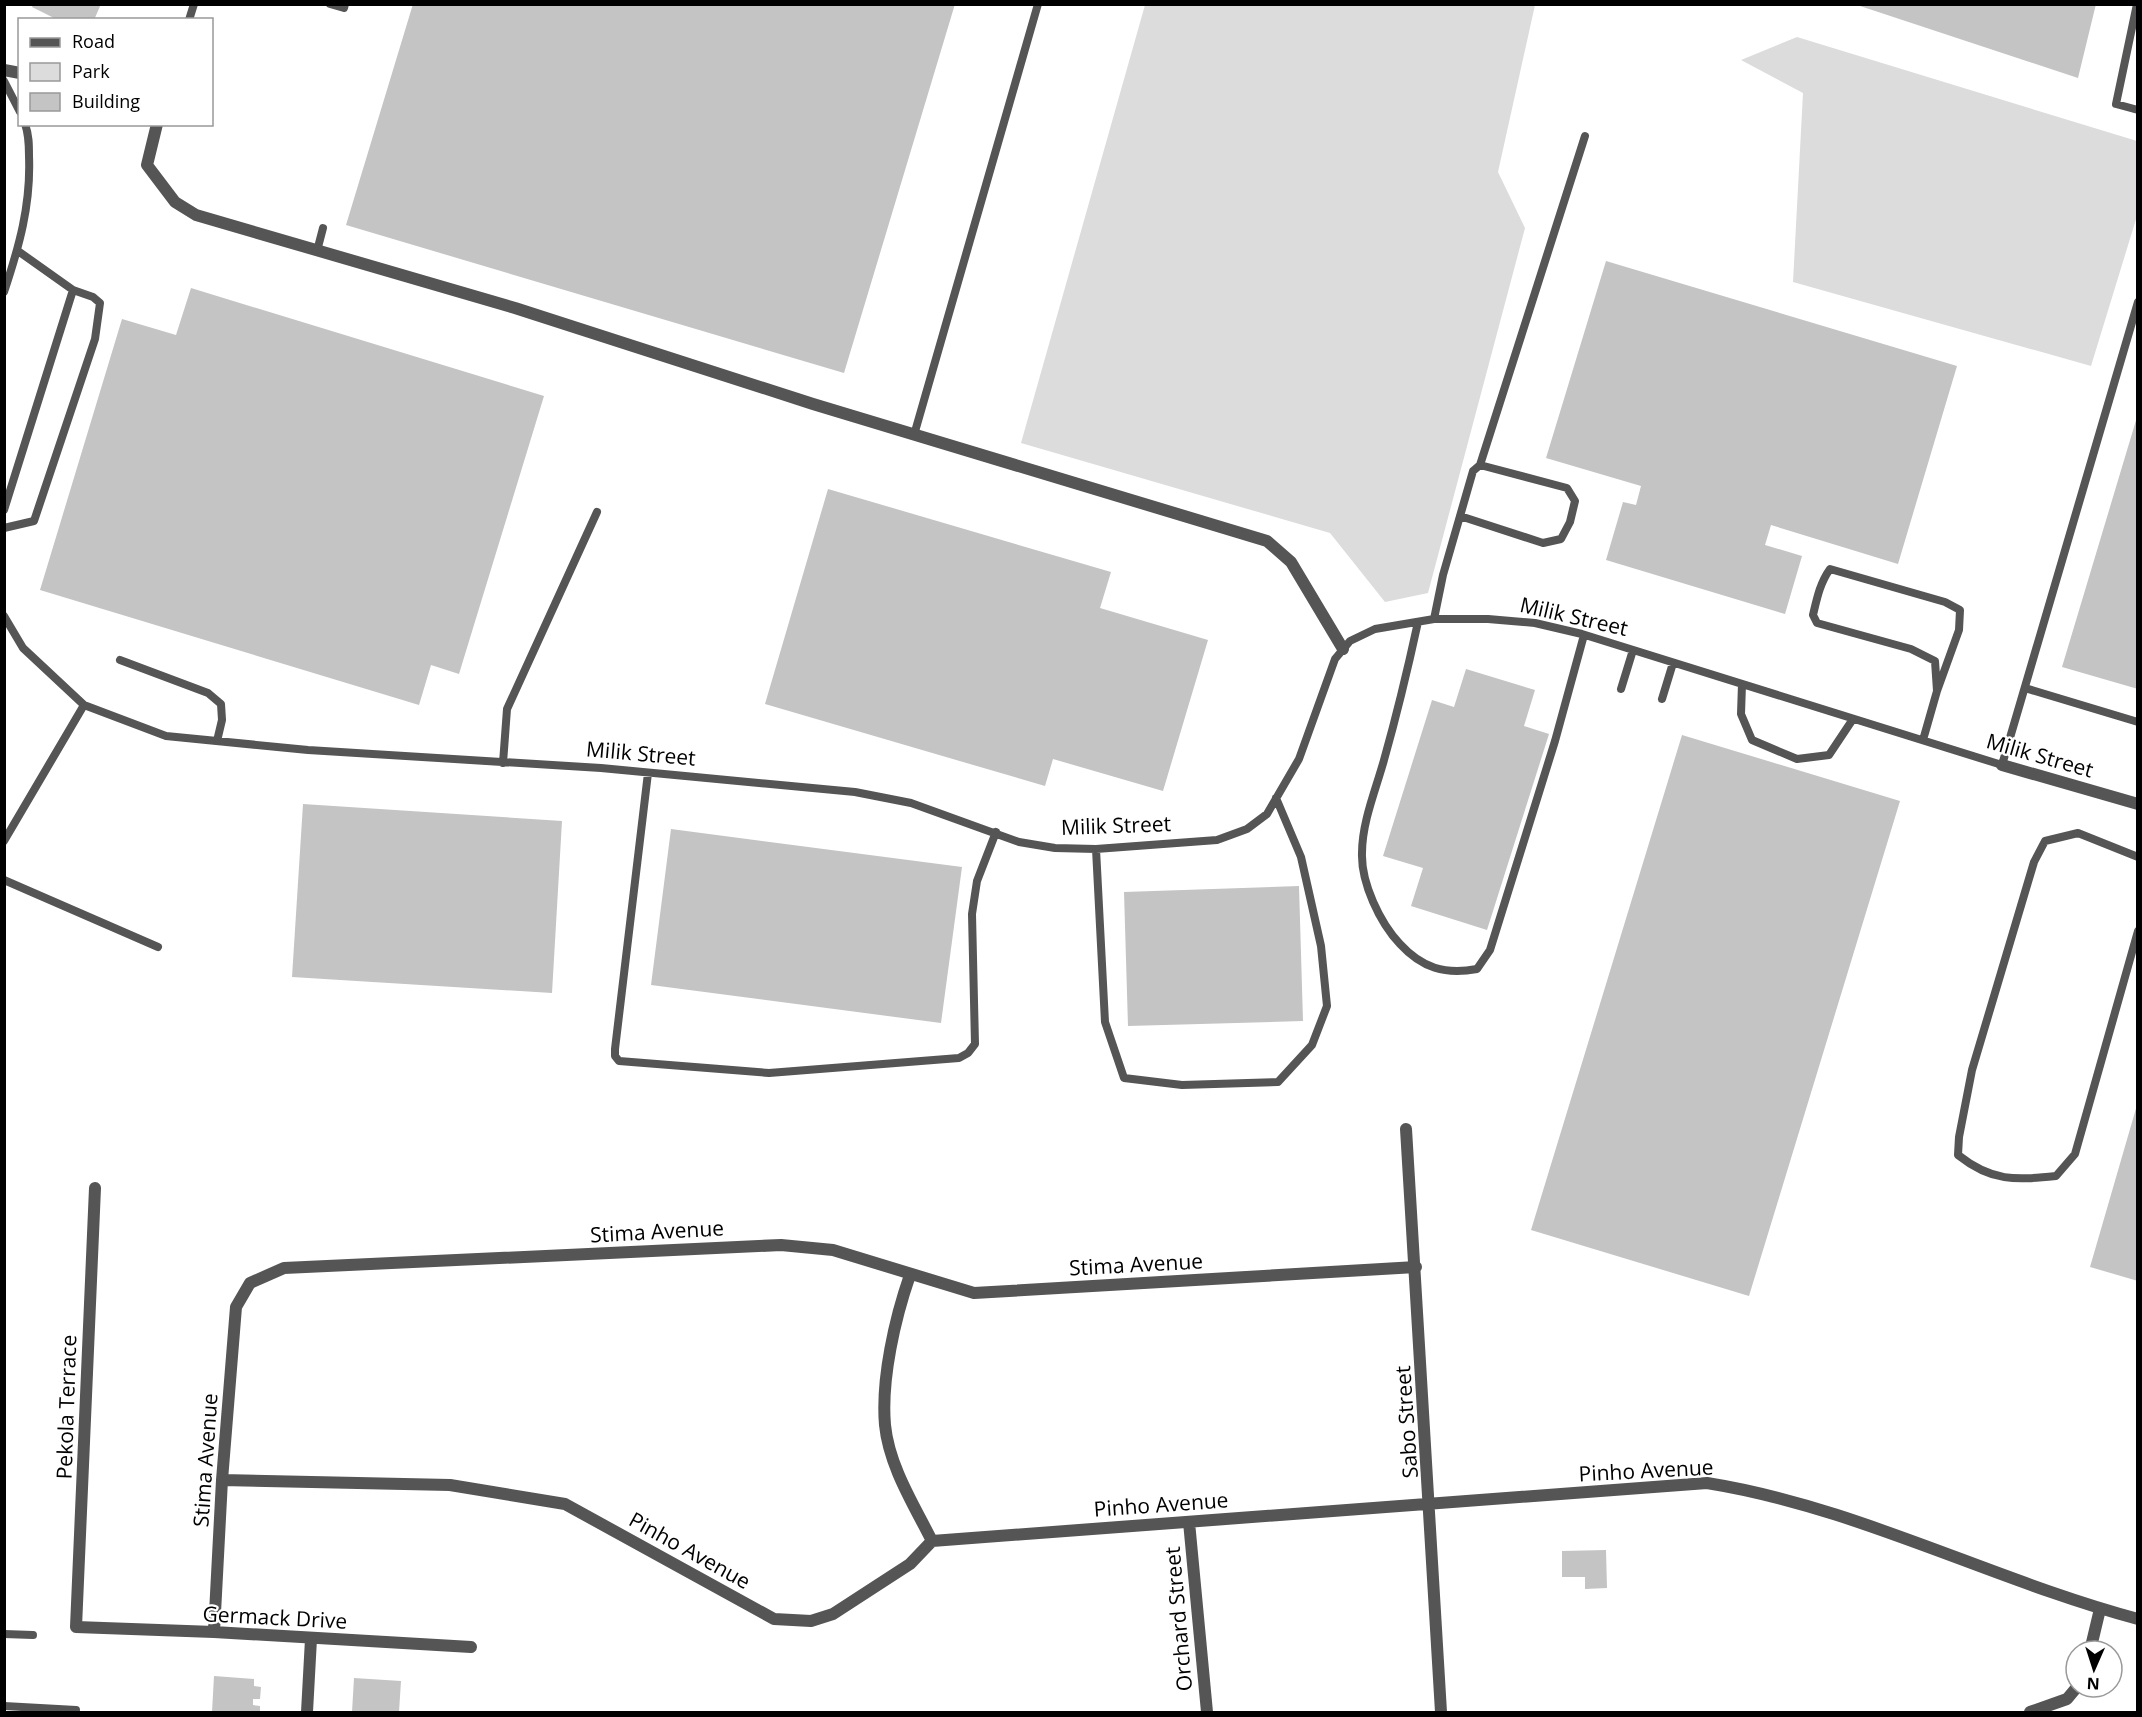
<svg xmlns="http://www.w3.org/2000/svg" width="2142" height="1717" font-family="'Open Sans',sans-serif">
<rect width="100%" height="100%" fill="#fff"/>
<path fill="#dcdcdc" d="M 1145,5 L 1535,5 L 1498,172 L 1525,228 L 1428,593 L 1385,602 L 1330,533 L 1021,443 Z
M 1797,37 L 2137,141 L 2137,216 L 2091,366 L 1793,282 L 1803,93 L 1741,60 Z"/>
<path fill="#c4c4c4" d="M 33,4 L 101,4 L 94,20 L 58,20 L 32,7 Z
M 413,4 L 955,4 L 844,373 L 346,225 Z
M 1854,4 L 2096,4 L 2078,78 Z
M 1606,261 L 1957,366 L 1898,564 L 1771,525 L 1765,545 L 1802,556 L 1785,614 L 1606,560 L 1623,502 L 1636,505 L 1641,486 L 1546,458 Z
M 191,288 L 544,396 L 459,674 L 431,665 L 419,705 L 40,590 L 122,319 L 176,335 Z
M 2137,417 L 2138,417 L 2138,689 L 2062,667 Z
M 828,489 L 1111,572 L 1100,608 L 1208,640 L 1163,791 L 1053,759 L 1045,786 L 765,704 Z
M 1466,669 L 1535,690 L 1524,726 L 1549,734 L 1487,930 L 1411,906 L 1423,868 L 1383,856 L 1432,700 L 1454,707 Z
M 1682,735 L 1900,801 L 1749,1296 L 1531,1230 Z
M 303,804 L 562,821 L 552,993 L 292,977 Z
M 671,829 L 962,867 L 941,1023 L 651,985 Z
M 1299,886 L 1303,1021 L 1128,1026 L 1124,892 Z
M 2137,1105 L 2138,1105 L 2138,1281 L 2090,1267 Z
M 1606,1550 L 1607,1588 L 1585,1589 L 1585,1577 L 1562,1577 L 1562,1551 Z
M 214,1676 L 254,1679 L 254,1686 L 261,1687 L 260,1699 L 253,1699 L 253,1705 L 260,1706 L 260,1712 L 212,1712 Z
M 354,1678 L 401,1681 L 399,1712 L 352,1712 Z"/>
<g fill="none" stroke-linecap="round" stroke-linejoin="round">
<path stroke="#555" stroke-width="8" d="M 330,4 L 344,8 L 345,4
M 2137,4 L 2116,104 L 2138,110
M 189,20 L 194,4
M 4,81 L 20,112
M 317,251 L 323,228
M 4,292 C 19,247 31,205 29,156 C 29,145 29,135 25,124
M 914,435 L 1038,4
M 1480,465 L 1585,136
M 4,510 L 73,290
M 4,528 L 34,521 L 95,339 L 100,303 L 93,297 L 73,290 L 18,251
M 4,616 L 23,648 L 84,705 L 166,736 L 308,750 L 601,768 L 855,792 L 911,803 L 1019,842 L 1055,848 L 1096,849 L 1217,840 L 1247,829 L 1267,814 L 1299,759 L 1335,659 L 1350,641 L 1375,629 L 1434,619 L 1488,619 L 1535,623 L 1582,634 L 2002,765 L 2138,302
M 1434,619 L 1443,575 L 1473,471 L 1480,465 L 1567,488 L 1575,501 L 1570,522 L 1561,539 L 1543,543 L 1460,516
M 1418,622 C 1408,668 1397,714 1384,760 C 1376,789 1362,822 1362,853 C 1361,883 1380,923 1400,944 C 1422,968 1445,975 1477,969 L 1490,950 L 1555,741 L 1584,635
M 120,660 L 208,693 L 221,704 L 222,720 L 217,741
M 1742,684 L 1741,714 L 1752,740 L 1797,759 L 1829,755 L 1853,719
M 2025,688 L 2138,722
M 1621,689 L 1633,650
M 1662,699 L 1673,663
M 1923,740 L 1937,691 L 1935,661 L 1911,649 L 1817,623 L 1813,615 C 1817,598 1820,583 1830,569 L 1945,602 L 1960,610 L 1959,630 L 1937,691
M 503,763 L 507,709 L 597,512
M 648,773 L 615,1049 L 615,1056 L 619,1061 L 769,1073 L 959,1058 L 968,1053 L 975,1044 L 972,914 L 977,881 L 996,832
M 4,841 L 84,705
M 1096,849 L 1105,1022 L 1124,1078 L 1182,1085 L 1278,1082 L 1312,1045 L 1327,1006 L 1321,946 L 1301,857 L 1276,798
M 2138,857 L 2078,833 L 2045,841 L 2034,862 L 1972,1070 L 1959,1137 L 1958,1155 C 1992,1182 2015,1180 2056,1176 L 2075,1154 L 2138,931
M 4,880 L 158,947
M 4,1634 L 33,1635
M 4,1706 L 76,1710"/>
<path stroke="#555" stroke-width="12" d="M 4,70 L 20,73
M 157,124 L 147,165 L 175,202 L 196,215 L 515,308 L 813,404 L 1267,541 L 1291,562 L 1343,649
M 2002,765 L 2138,804
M 1406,1129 L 1441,1712
M 95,1188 L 76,1627 L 214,1632 L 471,1647
M 910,1275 C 895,1318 881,1379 885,1425 C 889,1466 914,1505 932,1541
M 222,1480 L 450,1485 L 565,1504 L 774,1619 L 811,1621 L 833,1614 L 910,1564 L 932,1541 L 1707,1483 C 1857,1507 1992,1580 2138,1619
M 1189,1522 L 1207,1712
M 214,1632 L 222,1480 L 236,1307 L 250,1283 L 284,1268 L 781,1245 L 833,1250 L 974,1293 L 1416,1267
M 2090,1651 L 2100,1609
M 307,1712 L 311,1639
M 2030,1712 L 2067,1699 L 2077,1687"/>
</g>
<g text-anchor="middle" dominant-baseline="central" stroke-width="4.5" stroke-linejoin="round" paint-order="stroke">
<g font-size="21" fill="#000" stroke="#fff">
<text transform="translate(1574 616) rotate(13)">Milik Street</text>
<text transform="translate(641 753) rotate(5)">Milik Street</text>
<text transform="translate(2040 755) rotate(16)">Milik Street</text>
<text transform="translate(1116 825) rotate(-2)">Milik Street</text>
<text transform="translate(657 1231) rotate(-3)">Stima Avenue</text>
<text transform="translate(1136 1264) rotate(-3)">Stima Avenue</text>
<text transform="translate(66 1407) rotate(-88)">Pekola Terrace</text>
<text transform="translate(1406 1422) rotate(-94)">Sabo Street</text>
<text transform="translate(205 1460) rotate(-86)">Stima Avenue</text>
<text transform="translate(1646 1470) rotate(-3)">Pinho Avenue</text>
<text transform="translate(1161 1504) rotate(-4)">Pinho Avenue</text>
<text transform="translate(690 1550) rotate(29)">Pinho Avenue</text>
<text transform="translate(275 1617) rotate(3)">Germack Drive</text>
<text transform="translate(1178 1619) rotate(-95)">Orchard Street</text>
</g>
</g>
<rect width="2142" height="1717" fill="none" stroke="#000000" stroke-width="12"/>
<rect x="18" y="18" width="195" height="108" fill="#ffffff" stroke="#999999" stroke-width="1.5"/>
<rect x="30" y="38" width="30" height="9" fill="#555555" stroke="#999999" stroke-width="1.5"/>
<text x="72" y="48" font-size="18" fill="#000000">Road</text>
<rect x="30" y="63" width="30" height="18" fill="#dcdcdc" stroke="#999999" stroke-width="1.5"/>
<text x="72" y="78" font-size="18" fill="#000000">Park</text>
<rect x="30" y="93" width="30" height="18" fill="#c4c4c4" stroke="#999999" stroke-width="1.5"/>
<text x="72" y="108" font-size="18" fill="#000000">Building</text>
<g transform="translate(2094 1669) rotate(183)"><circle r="28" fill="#ffffff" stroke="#999999" stroke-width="1.5"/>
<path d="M0-4.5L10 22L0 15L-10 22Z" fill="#000000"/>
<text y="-9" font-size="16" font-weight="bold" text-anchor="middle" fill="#000000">N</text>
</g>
</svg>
